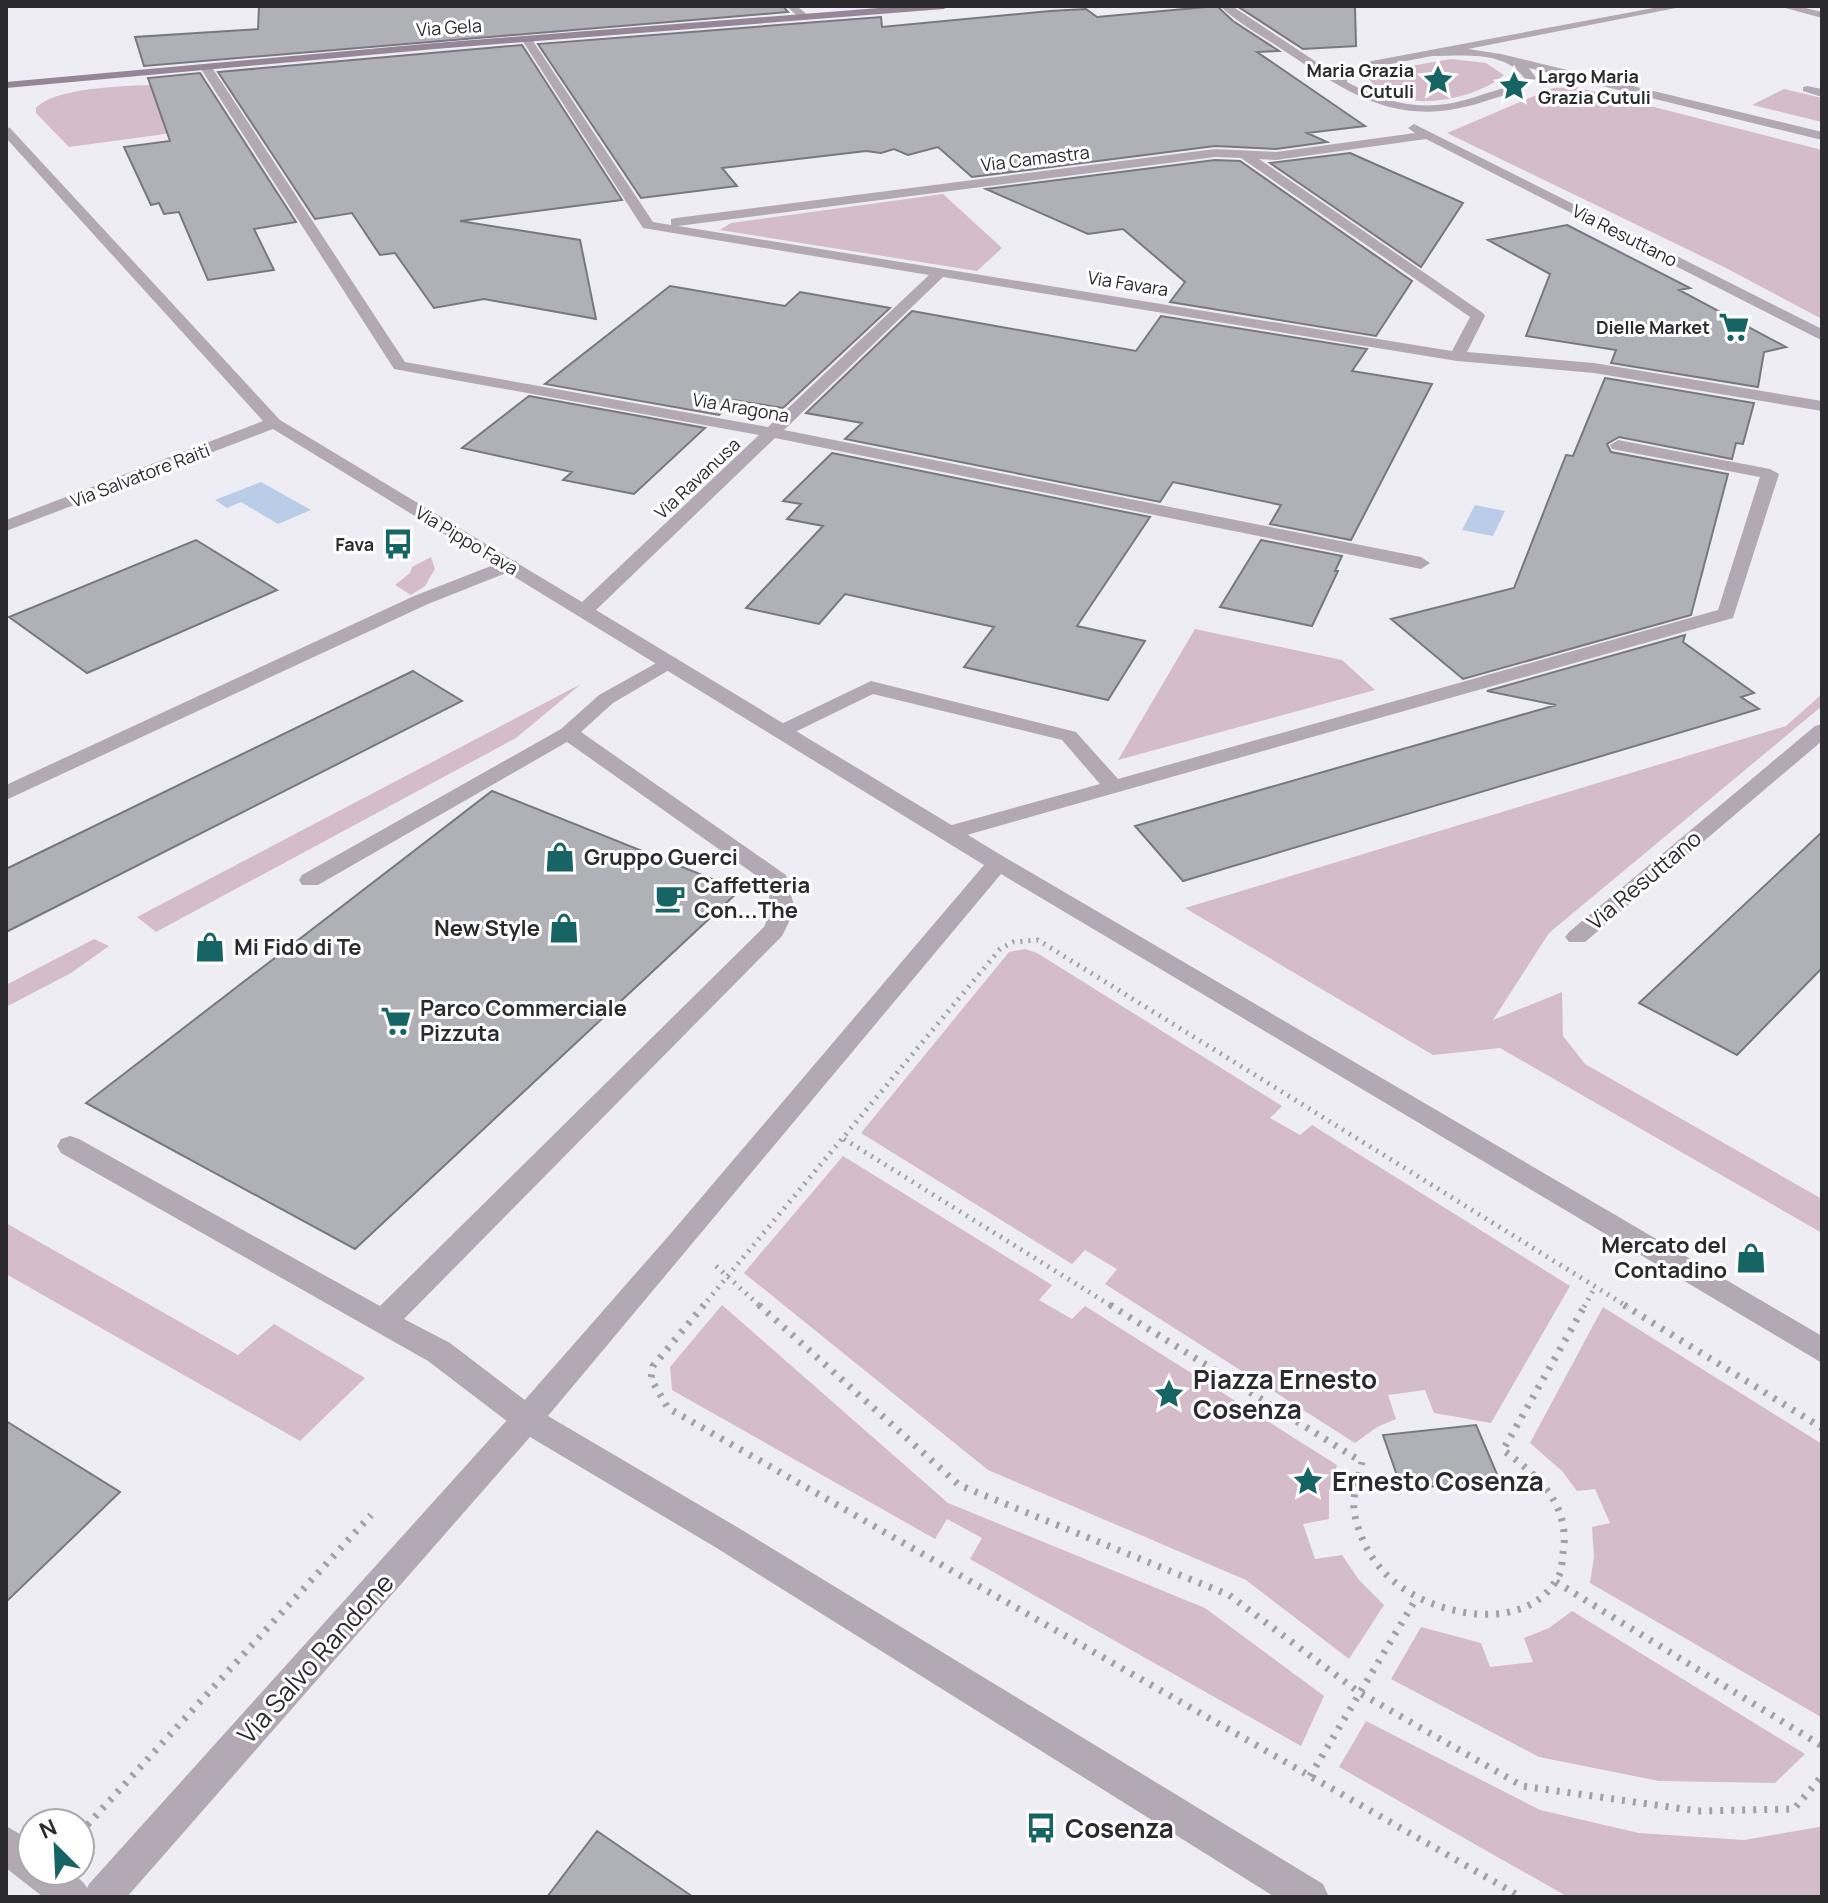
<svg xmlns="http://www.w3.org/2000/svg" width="1828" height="1903" font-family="Manrope,sans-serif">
<rect width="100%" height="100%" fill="#efedf4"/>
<path fill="#d5bcca" d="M 1451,59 L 1486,63 L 1504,75 C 1475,101 1394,116 1369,79 L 1387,70 Z
M 172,84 L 224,126 L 69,147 L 36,113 L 36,108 C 57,85 140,86 172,84 Z
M 1576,87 L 1822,150 L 1822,319 L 1724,267 L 1447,133 L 1553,88 Z
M 1784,89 L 1822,98 L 1822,122 L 1752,105 Z
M 943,194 L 1002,248 L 977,271 L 720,230 L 731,223 Z
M 431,557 L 435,569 L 425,586 L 411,595 L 395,585 L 410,573 L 412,567 Z
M 1195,629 L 1342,660 L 1375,690 L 1118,760 Z
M 581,684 L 516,738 L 156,932 L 137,917 Z
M 1822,694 L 1822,706 L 1549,933 L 1493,1020 L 1562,992 L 1563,1036 L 1585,1064 L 1822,1199 L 1822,1233 L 1500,1048 L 1433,1055 L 1185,908 L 1786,726 Z
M 94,939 L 109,946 L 71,973 L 6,1007 L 6,985 Z
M 1025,949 L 1037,953 L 1282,1106 L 1270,1118 L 1300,1135 L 1312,1125 L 1570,1286 L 1491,1423 L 1434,1413 L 1425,1390 L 1388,1395 L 1396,1419 L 1377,1427 L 1355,1443 L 1105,1284 L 1117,1269 L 1085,1250 L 1072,1264 L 861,1133 L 1009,952 Z
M 843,1156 L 1052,1285 L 1039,1300 L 1072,1319 L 1085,1306 L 1337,1465 L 1329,1491 L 1329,1519 L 1303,1524 L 1315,1559 L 1342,1555 L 1359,1580 L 1384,1605 L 1349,1659 L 1246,1580 L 988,1470 L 744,1273 Z
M 6,1223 L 238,1355 L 274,1324 L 365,1378 L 300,1441 L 6,1274 Z
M 722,1305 L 948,1503 L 1205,1608 L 1324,1696 L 1301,1746 L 970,1559 L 982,1538 L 947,1519 L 935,1539 L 672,1390 L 670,1367 Z
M 1603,1307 L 1822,1444 L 1821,1717 L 1590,1583 L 1594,1557 L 1592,1527 L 1610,1523 L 1595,1489 L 1577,1491 L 1562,1471 L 1530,1443 Z
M 1572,1611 L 1805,1754 L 1775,1783 L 1659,1781 L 1539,1757 L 1391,1679 L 1421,1627 L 1481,1643 L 1490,1667 L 1533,1662 L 1524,1638 L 1549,1628 Z
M 1366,1721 L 1540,1810 L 1639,1833 L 1744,1840 L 1819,1827 L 1822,1824 L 1822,1897 L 1568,1897 L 1339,1767 Z"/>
<path fill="#b9cce8" d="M 261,482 L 311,510 L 278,524 L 241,502 L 227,508 L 215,500 Z
M 1475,505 L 1505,511 L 1493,536 L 1462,530 Z"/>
<path fill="#b0b1b7" stroke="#78797f" stroke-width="2" d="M 259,6 L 783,6 L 788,12 L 144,66 L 135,37 L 258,29 Z
M 1217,6 L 1233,21 L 1279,51 L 1257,52 L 1365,126 L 1307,133 L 1327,142 L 1276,149 L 1215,146 L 972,177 L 938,147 L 908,155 L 894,149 L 881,153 L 866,151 L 722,168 L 737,186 L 641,198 L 538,44 L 881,17 L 882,27 L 1050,11 L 1086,9 L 1097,17 Z
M 1237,6 L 1355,6 L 1356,46 L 1303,49 Z
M 522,45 L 622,200 L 460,221 L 580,240 L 596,319 L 484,299 L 434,308 L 395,253 L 380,255 L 352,213 L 315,219 L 218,72 Z
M 200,73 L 296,222 L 254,229 L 274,270 L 208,280 L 179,212 L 164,214 L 159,203 L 151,205 L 124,147 L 170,141 L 148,78 Z
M 1350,153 L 1463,203 L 1421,267 L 1270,163 Z
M 1215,160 L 1240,161 L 1412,281 L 1376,336 L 1170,302 L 1185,282 L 1123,229 L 1088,234 L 986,189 Z
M 1567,225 L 1690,288 L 1679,290 L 1786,347 L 1764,352 L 1758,387 L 1611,363 L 1616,350 L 1526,336 L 1550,274 L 1488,240 Z
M 670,286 L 785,306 L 800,292 L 890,308 L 783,408 L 734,400 L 719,415 L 545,384 Z
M 912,311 L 1136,351 L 1161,316 L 1367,349 L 1352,371 L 1432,384 L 1351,540 L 1270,524 L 1281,505 L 1173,482 L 1160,502 L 845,439 L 862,423 L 806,413 Z
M 1605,378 L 1754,403 L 1743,444 L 1736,443 L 1732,459 L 1619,437 L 1607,444 L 1611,452 L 1728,474 L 1691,615 L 1463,679 L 1391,619 L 1514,588 L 1566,455 L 1573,456 Z
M 529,396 L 705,428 L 634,494 L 563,480 L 572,472 L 462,448 Z
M 832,453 L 1150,517 L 1077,626 L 1145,641 L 1108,700 L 964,667 L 994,627 L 845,594 L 819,624 L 746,608 L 823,526 L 787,519 L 801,504 L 783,501 Z
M 196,540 L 277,590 L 87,673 L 9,617 Z
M 1261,540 L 1342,556 L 1335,571 L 1338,571 L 1312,626 L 1220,607 Z
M 1685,635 L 1683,642 L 1754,693 L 1741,697 L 1759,709 L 1183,881 L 1135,826 L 1556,705 L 1487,691 Z
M 413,671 L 462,701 L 6,932 L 6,869 Z
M 492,791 L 740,890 L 355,1249 L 86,1103 Z
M 1822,832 L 1822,968 L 1737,1055 L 1639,1003 Z
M 6,1421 L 120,1492 L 6,1602 Z
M 1476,1425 L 1499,1479 L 1402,1490 L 1383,1435 Z
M 597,1831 L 693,1897 L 547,1897 Z"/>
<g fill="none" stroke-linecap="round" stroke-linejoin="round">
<path stroke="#a2a1a6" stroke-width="5" stroke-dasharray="2 6" stroke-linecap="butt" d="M 844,1139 L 1113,1307
M 716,1266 L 761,1307
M 702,1307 L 1000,949 L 1013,942 L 1038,940 L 1628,1307
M 1584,1307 L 1595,1287"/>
<path stroke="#a2a1a6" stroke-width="7" stroke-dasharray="3 8" stroke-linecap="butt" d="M 704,1305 L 653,1366 L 651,1379 L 668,1408 L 1521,1897
M 759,1305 L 959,1485 L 1229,1595 L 1360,1693 L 1522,1786 L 1698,1811 L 1794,1809 L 1822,1776
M 1110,1305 L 1362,1462 C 1359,1477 1352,1495 1354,1510 C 1358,1536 1371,1561 1391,1579 C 1432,1616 1526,1636 1558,1577 C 1562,1571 1562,1561 1563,1553 C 1571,1506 1539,1476 1503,1450 L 1585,1305
M 1624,1305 L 1822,1428
M 1556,1582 L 1822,1746
M 1310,1776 L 1416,1599
M 80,1833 L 371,1515"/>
<path fill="#b3a9b4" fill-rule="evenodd" d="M 1618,440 L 1770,469 L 1779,474 L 1733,618 L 949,840 L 941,838 L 938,833 L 941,828 L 1100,784 L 1062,740 L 873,694 L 789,735 L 782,737 L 772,731 L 775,727 L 871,681 L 1076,732 L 1118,779 L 1718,610 L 1760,477 L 1612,449 L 1610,445 Z
M 509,559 L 516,561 L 518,565 L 516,569 L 428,604 L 6,800 L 6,785 L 414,596 Z
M 669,656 L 676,658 L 679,662 L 676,666 L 613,703 L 581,732 L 786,875 L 795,910 L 782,936 L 404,1319 L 450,1343 L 538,1410 L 542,1419 L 538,1428 L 527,1432 L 516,1428 L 428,1361 L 61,1153 L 57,1146 L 61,1139 L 70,1136 L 79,1139 L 380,1306 L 764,927 L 771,910 L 767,883 L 567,742 L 318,885 L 302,885 L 299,880 L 302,875 L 561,729 L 599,695 Z
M 6,1826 L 32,1841 L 32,1871 C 60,1871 80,1868 92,1897 L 43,1897 L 6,1868 Z"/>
<path fill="#b3a9b4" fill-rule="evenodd" d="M 786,6 L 797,6 L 811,18 L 802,20 Z
M 1220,6 L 1232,6 L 1336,75 L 1372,61 L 1664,6 L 1686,6 L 1468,49 L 1501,54 L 1822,132 L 1822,140 L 1529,68 L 1536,78 C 1526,91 1507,94 1492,99 C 1404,130 1358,100 1286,52 C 1264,37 1239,24 1220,6 ZM 1432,56 C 1462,56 1505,50 1524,78 C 1513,86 1497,90 1484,94 C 1431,113 1396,108 1347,82 L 1347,77 L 1375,67 Z
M 1778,6 L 1797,6 L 1822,12 L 1822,18 Z
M 523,38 L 531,38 L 653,222 L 671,225 L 671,219 L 676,218 L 1215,149 L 1276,152 L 1415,133 L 1408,128 L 1414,124 L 1822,329 L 1822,340 L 1817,338 L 1426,139 L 1276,160 L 1259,159 L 1483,313 L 1485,316 L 1467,352 L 1594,363 L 1822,401 L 1822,411 L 1594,373 L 1457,361 L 943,277 L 784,430 L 1421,557 L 1430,563 L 1421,569 L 775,438 L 596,610 L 1006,858 L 1822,1336 L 1822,1363 L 1001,874 L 548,1416 L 737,1527 L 1323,1884 L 1329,1897 L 1275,1897 L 715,1547 L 530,1437 L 127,1897 L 83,1897 L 89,1884 L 516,1410 L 672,1232 L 984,865 L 273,429 L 6,531 L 6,520 L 263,421 L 6,138 L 6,127 L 10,128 L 280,420 L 582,602 L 759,435 L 394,369 L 201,69 L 203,67 L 213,69 L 405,362 L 768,427 L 929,275 L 643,228 L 522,40 ZM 1215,157 L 1241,158 L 1470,317 L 1452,351 L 678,226 Z
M 1807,86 L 1822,89 L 1822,97 L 1803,91 L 1803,87 Z
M 1822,724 L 1822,741 L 1585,942 L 1569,942 L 1565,937 L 1569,932 L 1815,726 Z"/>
<path fill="#968798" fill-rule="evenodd" d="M 904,6 L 949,6 L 944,9 L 435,49 L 6,88 L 6,82 L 435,43 Z"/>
</g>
<defs>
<g id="sight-bare" transform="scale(2.4)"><path d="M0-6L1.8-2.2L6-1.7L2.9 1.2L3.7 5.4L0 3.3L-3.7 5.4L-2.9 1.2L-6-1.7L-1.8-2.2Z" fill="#166564" stroke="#fff" stroke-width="2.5" paint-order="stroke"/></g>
<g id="supermarket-bare" transform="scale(2.4)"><path d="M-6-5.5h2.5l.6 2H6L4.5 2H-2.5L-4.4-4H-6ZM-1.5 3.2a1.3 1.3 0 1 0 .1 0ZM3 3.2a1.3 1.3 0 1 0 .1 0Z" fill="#166564" stroke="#fff" stroke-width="2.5" paint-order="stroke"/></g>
<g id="bus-bare" transform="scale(2.4)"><path d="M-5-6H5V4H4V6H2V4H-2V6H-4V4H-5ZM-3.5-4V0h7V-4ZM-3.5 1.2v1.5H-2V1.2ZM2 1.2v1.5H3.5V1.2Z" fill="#166564" stroke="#fff" stroke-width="2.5" paint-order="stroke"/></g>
<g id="shop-bare" transform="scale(2.4)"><path d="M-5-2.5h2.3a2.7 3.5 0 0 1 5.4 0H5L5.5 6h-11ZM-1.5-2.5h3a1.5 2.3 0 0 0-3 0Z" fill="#166564" stroke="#fff" stroke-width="2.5" paint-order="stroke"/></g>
<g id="cafe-bare" transform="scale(2.4)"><path d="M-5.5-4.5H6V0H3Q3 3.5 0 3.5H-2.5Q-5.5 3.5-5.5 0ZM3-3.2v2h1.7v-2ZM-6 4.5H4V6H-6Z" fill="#166564" stroke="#fff" stroke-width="2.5" paint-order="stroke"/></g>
</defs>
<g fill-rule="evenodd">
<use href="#sight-bare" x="1438" y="80"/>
<use href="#sight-bare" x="1514" y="86"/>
<use href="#supermarket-bare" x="1734" y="327"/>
<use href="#bus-bare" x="398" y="544"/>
<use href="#shop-bare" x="560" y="857"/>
<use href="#cafe-bare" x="670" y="898"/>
<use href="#shop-bare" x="564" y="928"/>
<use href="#shop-bare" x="210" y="947"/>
<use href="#supermarket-bare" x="396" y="1021"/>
<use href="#shop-bare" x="1751" y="1258"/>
<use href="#sight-bare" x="1169" y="1394"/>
<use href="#sight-bare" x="1308" y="1481"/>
<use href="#bus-bare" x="1041" y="1828"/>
</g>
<g text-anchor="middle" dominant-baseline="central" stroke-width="6" stroke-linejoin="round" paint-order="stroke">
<g font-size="18" fill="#2b2a2d" stroke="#fff">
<text transform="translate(449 27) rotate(-4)">Via Gela</text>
<text transform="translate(1035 158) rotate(-7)">Via Camastra</text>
<text transform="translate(1625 235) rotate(27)">Via Resuttano</text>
<text transform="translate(1128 283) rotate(9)">Via Favara</text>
<text transform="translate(741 407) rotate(10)">Via Aragona</text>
<text transform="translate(140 475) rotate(-21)">Via Salvatore Raiti</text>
<text transform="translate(697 478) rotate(-43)">Via Ravanusa</text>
<text transform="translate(467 540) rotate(31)">Via Pippo Fava</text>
</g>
<g font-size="18" font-weight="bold" fill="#2b2a2d" stroke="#fff" text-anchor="end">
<text x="1414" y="70">Maria Grazia<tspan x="1414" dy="21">Cutuli</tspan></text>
<text x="1538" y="76" text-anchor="start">Largo Maria<tspan x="1538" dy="21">Grazia Cutuli</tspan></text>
<text x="1710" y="327">Dielle Market</text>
<text x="374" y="544">Fava</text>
</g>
<g font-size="22" font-weight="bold" fill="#2b2a2d" stroke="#fff" text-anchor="start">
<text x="584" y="857">Gruppo Guerci</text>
<text x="694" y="885">Caffetteria<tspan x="694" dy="25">Con...The</tspan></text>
<text x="540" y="928" text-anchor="end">New Style</text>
<text x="234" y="947">Mi Fido di Te</text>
<text x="420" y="1008">Parco Commerciale<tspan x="420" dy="25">Pizzuta</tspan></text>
<text x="1727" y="1245" text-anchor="end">Mercato del<tspan x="1727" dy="25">Contadino</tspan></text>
</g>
<g font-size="22" fill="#2b2a2d" stroke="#fff">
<text transform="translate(1644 880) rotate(-40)">Via Resuttano</text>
</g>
<g font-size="26" font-weight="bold" fill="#2b2a2d" stroke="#fff" text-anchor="start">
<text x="1193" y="1379">Piazza Ernesto<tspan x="1193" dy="30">Cosenza</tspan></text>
<text x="1332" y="1481">Ernesto Cosenza</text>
<text x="1065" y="1828">Cosenza</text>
</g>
<g font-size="26" fill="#2b2a2d" stroke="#fff">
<text transform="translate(315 1658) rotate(-48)">Via Salvo Randone</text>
</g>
</g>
<rect width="1828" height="1903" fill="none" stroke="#2b2a2d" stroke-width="16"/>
<g transform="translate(56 1847) rotate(336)"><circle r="38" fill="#ffffff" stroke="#aaaaab" stroke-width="2"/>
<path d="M0-6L14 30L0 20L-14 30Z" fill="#166564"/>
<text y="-12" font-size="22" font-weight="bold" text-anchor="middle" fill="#2b2a2d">N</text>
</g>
</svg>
